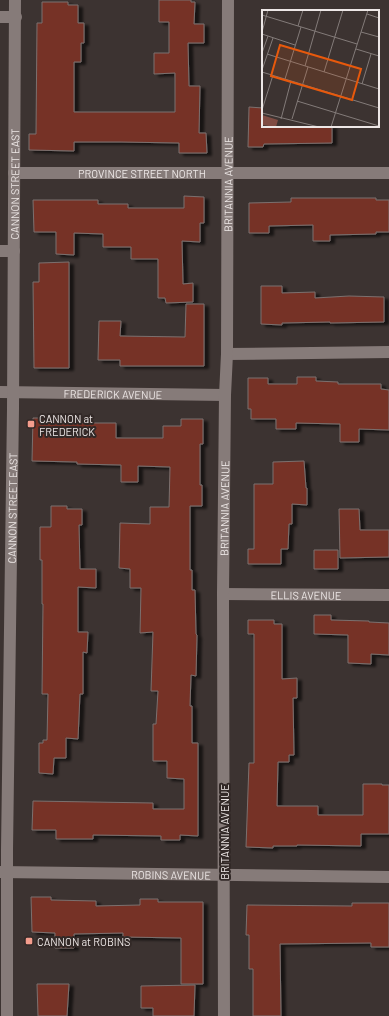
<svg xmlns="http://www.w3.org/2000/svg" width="389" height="1016" font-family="Barlow,sans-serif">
<defs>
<filter id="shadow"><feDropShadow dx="4.5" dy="2.5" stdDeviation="1" flood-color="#0009"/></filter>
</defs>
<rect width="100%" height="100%" fill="#3c3331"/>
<path fill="#763328" stroke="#7b706e" filter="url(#shadow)" d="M 159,0 L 191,0 L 191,2 L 195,2 L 194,24 L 204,24 L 204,43 L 188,43 L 189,86 L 200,86 L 199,133 L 206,133 L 207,153 L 179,153 L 179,143 L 121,142 L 74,142 L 74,151 L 29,150 L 29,134 L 36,134 L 37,23 L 42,23 L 42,2 L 68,2 L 68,5 L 78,5 L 78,23 L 84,23 L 84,43 L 81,43 L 81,62 L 74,62 L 74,112 L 175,112 L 175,73 L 154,74 L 154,53 L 169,53 L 169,22 L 159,22 Z
M 249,107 L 263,108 L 263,126 L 332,126 L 332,143 L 264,144 L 263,147 L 248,147 Z
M 184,196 L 204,197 L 204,223 L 200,223 L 200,242 L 182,241 L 183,284 L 193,283 L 193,302 L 166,303 L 165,298 L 158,298 L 158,259 L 131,259 L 131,247 L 103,247 L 103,234 L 74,233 L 74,255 L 56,254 L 56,232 L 34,232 L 33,200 L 98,200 L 98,204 L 128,204 L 128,208 L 184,208 Z
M 291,198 L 376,198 L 376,200 L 389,200 L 389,232 L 376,232 L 376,234 L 330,235 L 330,241 L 313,241 L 313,225 L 269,226 L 269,233 L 249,233 L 249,203 L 291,202 Z
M 69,262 L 69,368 L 34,368 L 33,282 L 39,282 L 39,263 Z
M 261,286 L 282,286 L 282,293 L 315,292 L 315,298 L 349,296 L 384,297 L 384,322 L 330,323 L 330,322 L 282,323 L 282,325 L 261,324 Z
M 186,304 L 204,304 L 204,366 L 120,366 L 120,360 L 98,360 L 99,321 L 121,321 L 120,336 L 185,337 Z
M 297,377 L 316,377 L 316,381 L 338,382 L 338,384 L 381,384 L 381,389 L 389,390 L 389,430 L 359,429 L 359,442 L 340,442 L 340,424 L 296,423 L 296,429 L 276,429 L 276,419 L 251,419 L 251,409 L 248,409 L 248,378 L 268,378 L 268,384 L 297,384 Z
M 33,418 L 52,418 L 52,423 L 116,423 L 116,438 L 163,438 L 163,426 L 181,426 L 181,419 L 203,419 L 203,444 L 200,444 L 200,485 L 202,485 L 202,506 L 190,506 L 190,570 L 192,570 L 192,590 L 195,590 L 196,634 L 197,635 L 196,676 L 191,675 L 190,706 L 192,706 L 192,743 L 198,743 L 198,836 L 180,835 L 180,840 L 161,840 L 161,836 L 93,835 L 93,839 L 56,839 L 56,830 L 32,830 L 33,801 L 153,803 L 153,809 L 184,809 L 184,779 L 167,778 L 167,761 L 153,761 L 153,724 L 156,724 L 158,691 L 151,691 L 153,632 L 140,633 L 141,588 L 130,588 L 130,569 L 119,568 L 120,523 L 150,524 L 150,507 L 169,507 L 170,467 L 138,466 L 138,482 L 121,482 L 121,465 L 77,464 L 77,462 L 32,461 Z
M 304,461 L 306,488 L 307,488 L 307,505 L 292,504 L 292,524 L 289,524 L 288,549 L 281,549 L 281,564 L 248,564 L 248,549 L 254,549 L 254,484 L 273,484 L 273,462 Z
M 51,506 L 67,506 L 67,509 L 82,509 L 82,525 L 79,525 L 80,569 L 96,569 L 96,588 L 78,587 L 78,632 L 88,632 L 87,653 L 83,652 L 83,694 L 80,694 L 78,739 L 66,738 L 66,758 L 54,758 L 53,774 L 39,773 L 39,743 L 43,743 L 43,740 L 47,740 L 48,694 L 42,694 L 43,604 L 42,604 L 42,560 L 40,560 L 40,527 L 51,527 Z
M 339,509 L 359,509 L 360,530 L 389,530 L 389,557 L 340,558 Z
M 314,550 L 338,550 L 338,569 L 314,569 Z
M 314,615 L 331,615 L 331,620 L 369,621 L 369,622 L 389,623 L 389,655 L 371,654 L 371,664 L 348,663 L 348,635 L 314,634 Z
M 248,620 L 274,620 L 274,624 L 282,624 L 282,679 L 297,678 L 297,698 L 293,698 L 294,755 L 289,755 L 289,762 L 278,762 L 277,806 L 318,806 L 318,815 L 363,815 L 363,784 L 382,784 L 382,785 L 389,785 L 389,834 L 361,834 L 361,846 L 297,845 L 297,846 L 273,846 L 273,848 L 246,847 L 249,763 L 254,763 L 254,634 L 248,634 Z
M 31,897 L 51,897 L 51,900 L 96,901 L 96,906 L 140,905 L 140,899 L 158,899 L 158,902 L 203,902 L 203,984 L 181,984 L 181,938 L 123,937 L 123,933 L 74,934 L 74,948 L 55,948 L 55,933 L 32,932 Z
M 352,903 L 389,903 L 389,947 L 371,947 L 371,943 L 280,944 L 281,1016 L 253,1016 L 253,969 L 249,969 L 249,935 L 246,935 L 247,905 L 352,906 Z
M 37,984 L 69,984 L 67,1016 L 38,1016 Z
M 195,985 L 194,1016 L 153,1016 L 153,1008 L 141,1008 L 141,986 Z"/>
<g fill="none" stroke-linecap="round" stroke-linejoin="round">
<g stroke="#867b79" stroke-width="12">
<path d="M 0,17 L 16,17"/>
<path id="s1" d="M 14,173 L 389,173"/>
<path d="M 0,251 L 14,251"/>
<path d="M 227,354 L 389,352"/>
<path id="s2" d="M 0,392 L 225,395"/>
<path id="s3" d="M 223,594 L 389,595"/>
<path id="s4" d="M 0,872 L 389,877"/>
<path id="s5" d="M 7,1016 L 7,850 L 13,409 L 15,0"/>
<path id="s6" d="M 224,1016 L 223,594 L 225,395 L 227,354 L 228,0"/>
</g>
</g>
<g fill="#f49d8d" stroke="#322927" stroke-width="1.5">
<rect x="27" y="420" width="8" height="8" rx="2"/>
<rect x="25" y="937" width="8" height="8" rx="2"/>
</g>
<g text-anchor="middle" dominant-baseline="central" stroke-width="4" stroke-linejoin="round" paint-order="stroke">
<g font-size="11" fill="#ede7e6" stroke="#322927">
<text stroke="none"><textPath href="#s1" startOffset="128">PROVINCE STREET NORTH</textPath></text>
<text stroke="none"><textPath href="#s5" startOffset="832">CANNON STREET EAST</textPath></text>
<text stroke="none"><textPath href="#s6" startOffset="832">BRITANNIA AVENUE</textPath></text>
<text stroke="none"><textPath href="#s2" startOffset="113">FREDERICK AVENUE</textPath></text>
<text stroke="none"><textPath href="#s5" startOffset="508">CANNON STREET EAST</textPath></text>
<text stroke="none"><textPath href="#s6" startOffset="508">BRITANNIA AVENUE</textPath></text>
<text stroke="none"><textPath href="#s3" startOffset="83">ELLIS AVENUE</textPath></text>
<text transform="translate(224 832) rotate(-90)">BRITANNIA AVENUE</text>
<text stroke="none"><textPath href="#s4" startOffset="171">ROBINS AVENUE</textPath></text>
</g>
<g font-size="11" fill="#ede7e6" stroke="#322927" text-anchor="start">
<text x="39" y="418">CANNON at<tspan x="39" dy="13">FREDERICK</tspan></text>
<text x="37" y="941">CANNON at ROBINS</text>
</g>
</g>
<g transform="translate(262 10)">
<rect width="117" height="117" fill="#3c3331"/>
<path d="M 0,105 L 16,110 L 14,117 L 0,115 Z" fill="#804c43"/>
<path fill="none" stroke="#837b79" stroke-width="1" d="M 105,4 L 117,8M 0,5 L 95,34M 36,16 L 41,0M 0,22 L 6,0M 99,22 L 117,27M 0,24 L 33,35M 94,39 L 117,46M 0,43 L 6,26M 5,44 L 117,79M 43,56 L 59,0M 0,60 L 11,28M 0,62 L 117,98M 62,62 L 81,0M 23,69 L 39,17M 100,74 L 109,44M 35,91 L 117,116M 0,100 L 11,65M 0,103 L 57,117M 19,109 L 29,71M 30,109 L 46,57M 69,117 L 106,0"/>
<path fill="#e8590c" fill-opacity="0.15" stroke="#e8590c" stroke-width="2" d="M 18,35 L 99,59 L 90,90 L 9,66 Z"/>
<rect width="117" height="117" fill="none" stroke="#ede7e6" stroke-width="2"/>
</g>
</svg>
